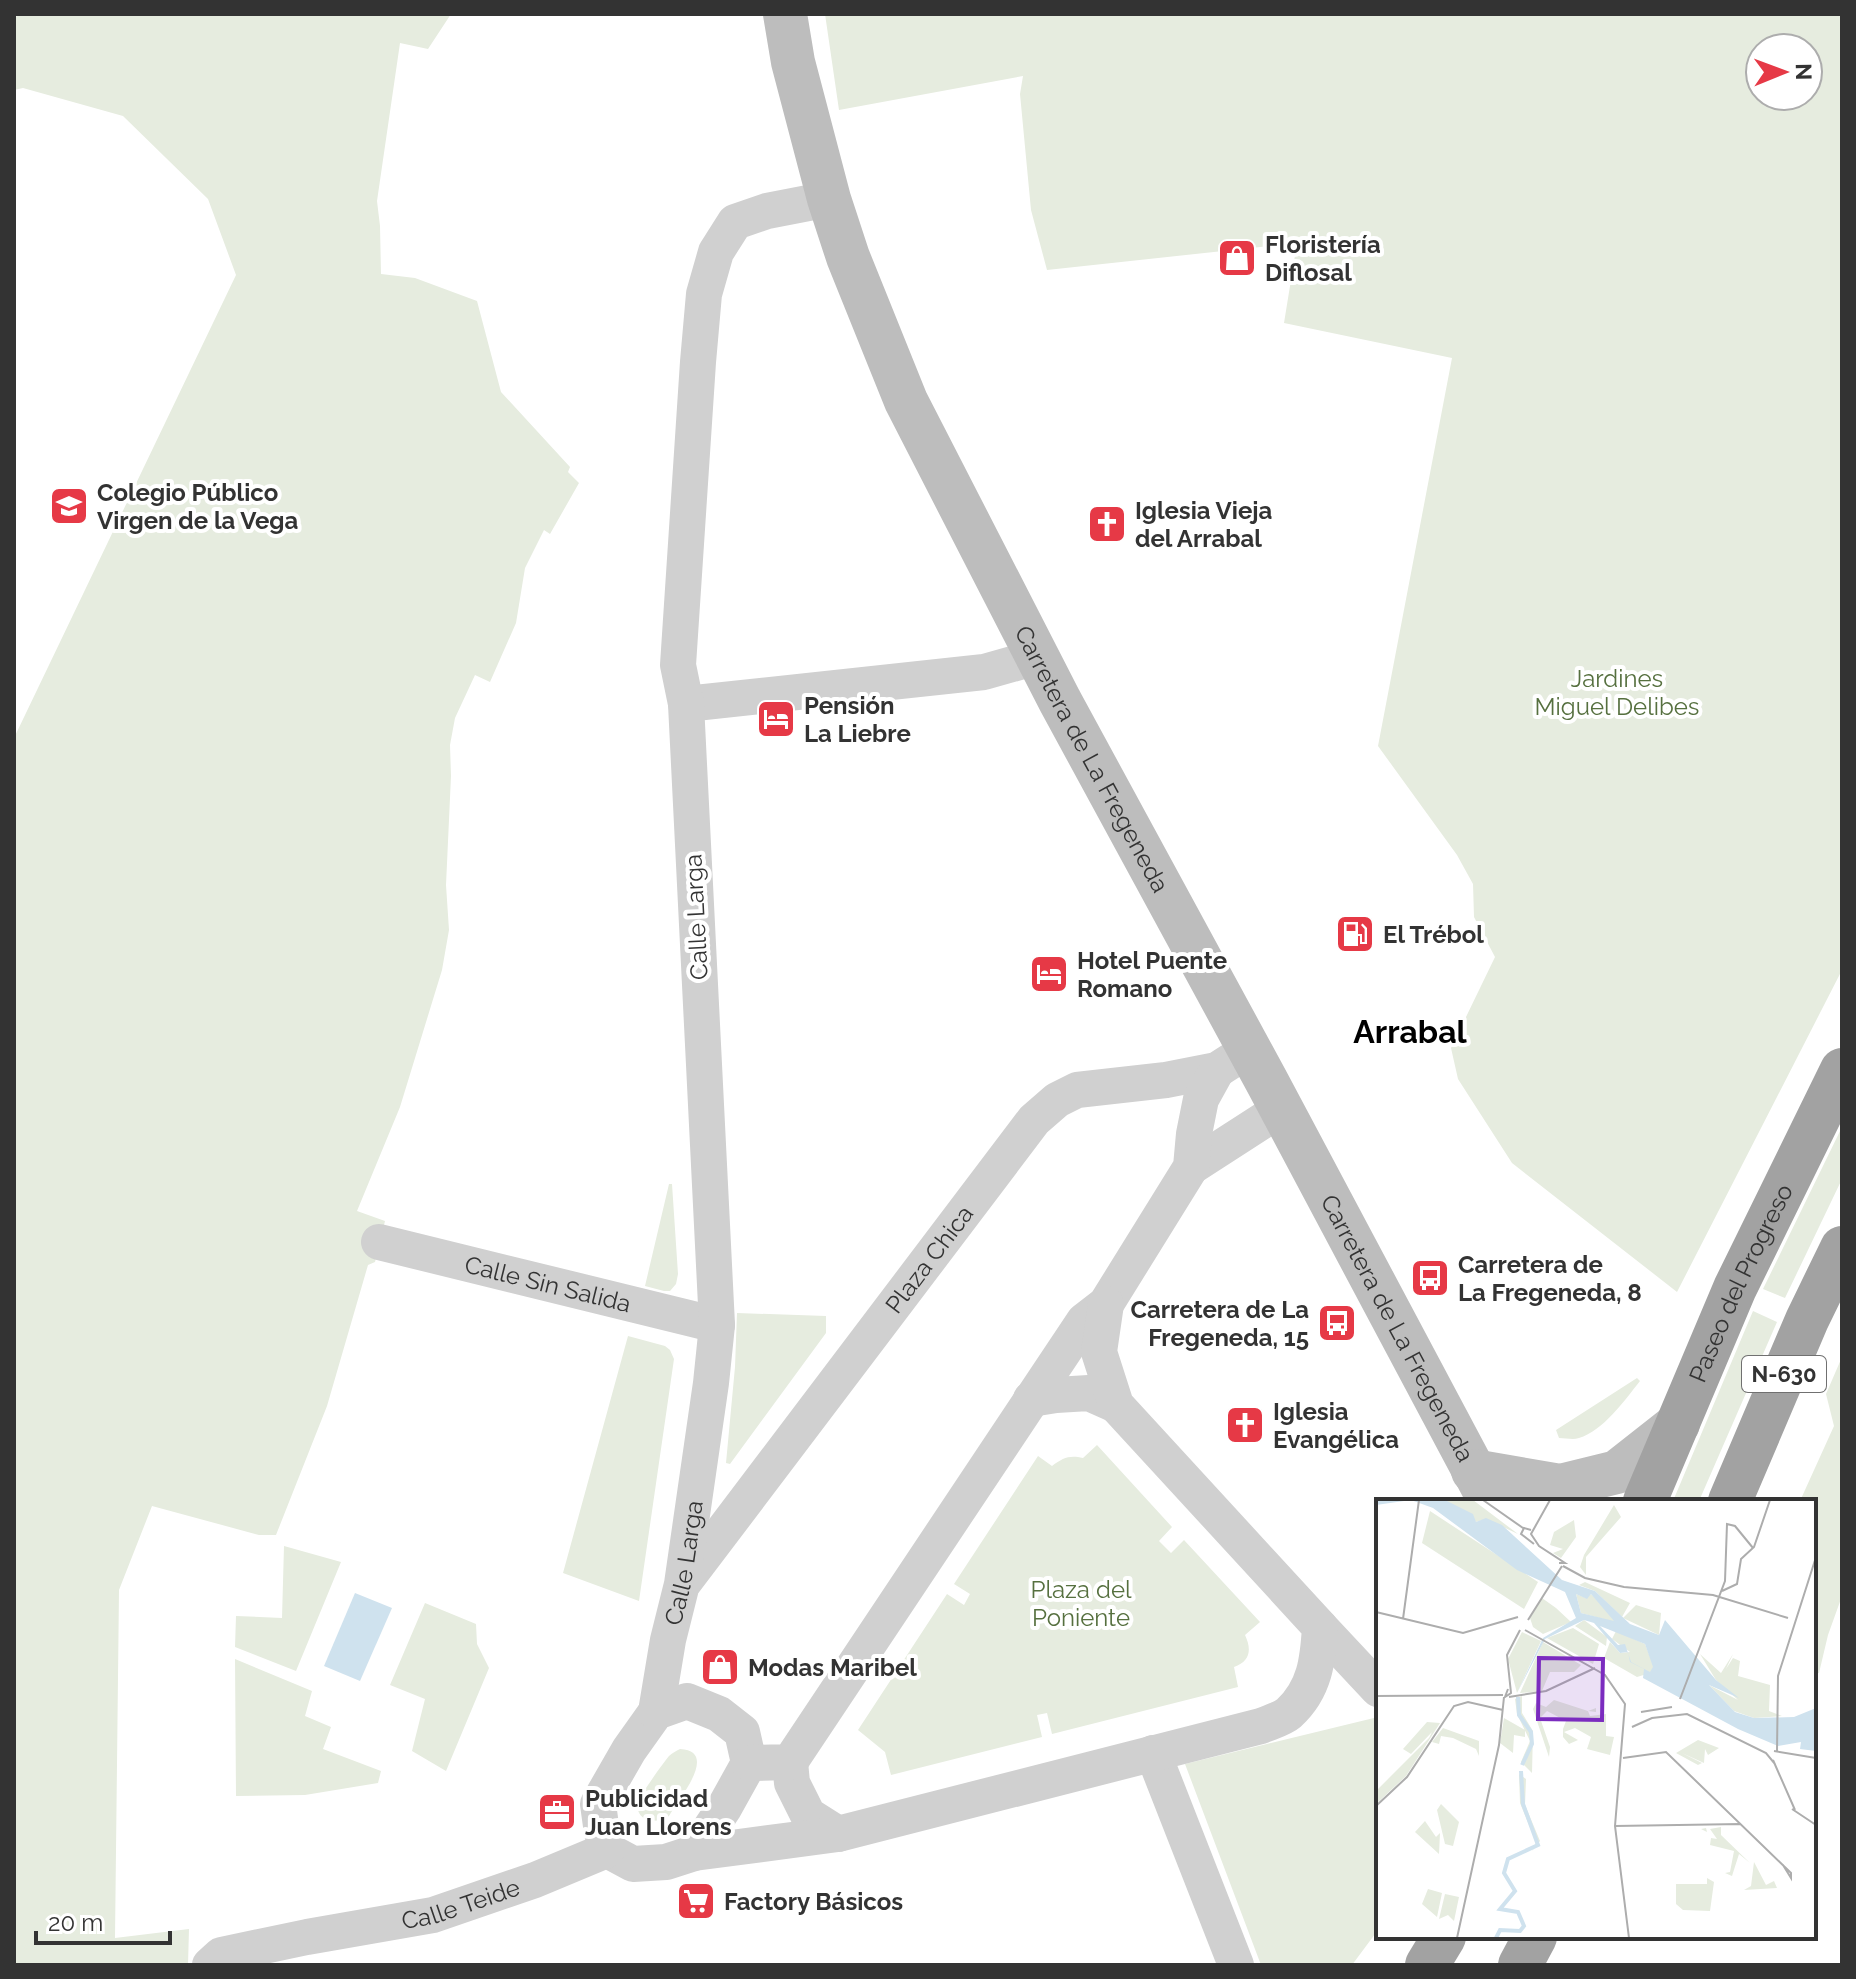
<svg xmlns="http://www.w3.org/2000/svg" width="1856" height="1979" font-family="Raleway,sans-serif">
<rect width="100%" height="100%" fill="#fff"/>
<path fill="#e6ecdf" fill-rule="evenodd" d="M 25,14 L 451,14 L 428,49 L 400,43 L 377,201 L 380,226 L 381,274 L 415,278 L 477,301 L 501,392 L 570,467 L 568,472 L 579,483 L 550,534 L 544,530 L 525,568 L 516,623 L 490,682 L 475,675 L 455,718 L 450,745 L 451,776 L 446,885 L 449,930 L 442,970 L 400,1107 L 357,1211 L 385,1221 L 375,1262 L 368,1265 L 327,1406 L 276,1535 L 259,1535 L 152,1506 L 119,1590 L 115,1938 L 189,1929 L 188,1965 L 14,1965 L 14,738 L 236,275 L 208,199 L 123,116 L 23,88 L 14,90 L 14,17 Z
M 825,14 L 1842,14 L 1842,970 L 1677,1292 L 1512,1163 L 1458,1079 L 1451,1048 L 1495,957 L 1474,917 L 1473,884 L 1457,855 L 1378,746 L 1452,358 L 1284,323 L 1297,243 L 1047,270 L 1031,210 L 1020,94 L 1023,76 L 839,110 ZM 1760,48 L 1808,48 L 1808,96 L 1760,96 Z
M 1842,1127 L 1842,1179 L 1785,1298 L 1763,1289 Z
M 669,1184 L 672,1184 L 678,1274 L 676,1284 L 670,1291 L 664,1291 L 645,1286 Z
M 1753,1311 L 1777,1322 L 1699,1501 L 1673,1501 Z
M 737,1313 L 826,1316 L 826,1333 L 730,1464 L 726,1463 L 735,1367 Z
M 628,1336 L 665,1346 L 670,1350 L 674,1359 L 639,1601 L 563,1573 Z
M 1842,1357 L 1842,1596 L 1828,1635 L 1819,1673 L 1814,1674 L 1814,1501 L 1800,1501 L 1834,1426 L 1826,1394 Z
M 1637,1378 L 1640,1381 C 1625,1400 1603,1431 1579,1438 C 1573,1440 1566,1438 1559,1438 L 1556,1430 Z
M 1097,1445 L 1172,1527 L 1159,1541 L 1171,1553 L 1184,1540 L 1260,1622 L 1245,1635 C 1252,1650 1250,1661 1234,1667 L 1238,1687 L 1052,1734 L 1047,1713 L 1037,1715 L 1042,1737 L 891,1775 L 885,1752 L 858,1730 L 947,1594 L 964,1605 L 970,1594 L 954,1584 L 1038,1456 L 1052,1466 C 1063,1458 1069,1455 1083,1458 Z
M 284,1546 L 341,1562 L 296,1671 L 235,1647 L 236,1616 L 282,1618 Z
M 425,1603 L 476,1624 L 477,1644 L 489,1668 L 446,1771 L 412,1751 L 425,1699 L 390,1685 Z
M 235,1659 L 312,1691 L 305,1716 L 331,1727 L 323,1749 L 381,1771 L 378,1783 L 305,1795 L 236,1796 Z
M 1378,1717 L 1378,1930 L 1352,1965 L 1261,1965 L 1185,1764 Z
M 680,1749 C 720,1751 678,1800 669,1816 C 655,1826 632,1820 639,1800 C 642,1793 663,1763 669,1756 C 672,1753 676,1751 680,1749 Z"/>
<path fill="#cfe2ee" d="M 355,1593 L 392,1608 L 360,1681 L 324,1666 Z"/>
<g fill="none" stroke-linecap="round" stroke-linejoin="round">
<g stroke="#d0d0d0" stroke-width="36">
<path d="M 686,704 L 984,672 L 1037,657"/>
<path d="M 1191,1167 L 1281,1109"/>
<path id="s1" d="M 379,1242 L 717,1325"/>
<path d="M 1031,1399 L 1056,1395 L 1089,1393 L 1116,1405"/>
<path id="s2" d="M 685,1581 L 1034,1120 L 1057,1100 L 1077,1090 L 1166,1080 L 1217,1070 L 1231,1061"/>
<path d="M 1320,1627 L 1378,1689"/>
<path d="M 687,1701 L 719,1714 L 742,1732 L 749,1763 L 724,1808 L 694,1853 L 666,1862 L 633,1864 L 607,1850 L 602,1833 L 598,1804 L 629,1750 L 656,1712 Z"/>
<path id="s3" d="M 656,1712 L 668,1640 L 682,1584 L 711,1383 L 717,1325 L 686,704 L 678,665 L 698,362 L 704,294 L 716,252 L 735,222 L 767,211 L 829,199"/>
<path d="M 1153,1753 L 1236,1965"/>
<path d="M 790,1762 L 792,1783 L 808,1815 L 838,1834"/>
<path d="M 749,1763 L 790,1762 L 1084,1321 L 1106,1304 L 1191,1167 L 1194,1134 L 1201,1099 L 1217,1070"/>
<path d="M 694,1853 L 838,1834 L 1261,1726 C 1270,1722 1282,1719 1289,1713 C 1315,1689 1318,1660 1320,1627 L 1116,1405 L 1099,1352 L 1106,1304"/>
<path id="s4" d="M 210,1965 L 221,1955 L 307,1937 L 433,1915 L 535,1880 L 607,1850"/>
</g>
<g stroke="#bdbdbd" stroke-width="44">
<path id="s5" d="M 785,14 L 793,62 L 829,199 L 848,257 L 906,401 L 1060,701 L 1266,1080 L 1490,1501"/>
<path d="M 1473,1471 L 1560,1486 L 1617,1472 L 1678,1424"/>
</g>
<g stroke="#a2a2a2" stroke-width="44">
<path id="s6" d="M 1645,1501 L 1735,1288 L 1842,1070"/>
<path d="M 1730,1501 L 1807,1320 L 1842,1248"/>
<path d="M 1427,1965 L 1444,1937"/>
<path d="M 1520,1965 L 1535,1937"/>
</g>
</g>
<defs>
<g id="shop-square" transform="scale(2)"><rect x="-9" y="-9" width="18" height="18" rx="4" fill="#e63946" stroke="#fff"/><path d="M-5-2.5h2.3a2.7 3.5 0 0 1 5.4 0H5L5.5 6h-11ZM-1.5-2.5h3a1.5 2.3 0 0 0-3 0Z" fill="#fff"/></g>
<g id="school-square" transform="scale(2)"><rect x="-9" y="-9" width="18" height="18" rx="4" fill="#e63946" stroke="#fff"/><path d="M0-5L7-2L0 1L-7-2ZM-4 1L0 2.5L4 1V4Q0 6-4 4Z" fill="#fff"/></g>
<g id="church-square" transform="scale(2)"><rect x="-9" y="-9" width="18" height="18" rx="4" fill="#e63946" stroke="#fff"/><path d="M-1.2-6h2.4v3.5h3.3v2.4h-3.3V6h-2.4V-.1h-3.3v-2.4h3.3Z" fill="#fff"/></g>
<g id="hotel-square" transform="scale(2)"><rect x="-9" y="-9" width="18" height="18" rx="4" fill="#e63946" stroke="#fff"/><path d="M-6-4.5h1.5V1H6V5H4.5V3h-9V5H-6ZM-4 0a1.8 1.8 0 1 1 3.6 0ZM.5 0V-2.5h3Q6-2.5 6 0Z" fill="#fff"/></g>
<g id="fuel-square" transform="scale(2)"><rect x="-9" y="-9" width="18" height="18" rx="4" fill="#e63946" stroke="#fff"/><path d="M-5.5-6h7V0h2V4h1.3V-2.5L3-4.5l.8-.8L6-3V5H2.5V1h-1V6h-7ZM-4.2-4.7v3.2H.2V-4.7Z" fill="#fff"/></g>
<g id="bus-square" transform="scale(2)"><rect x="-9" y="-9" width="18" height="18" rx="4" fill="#e63946" stroke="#fff"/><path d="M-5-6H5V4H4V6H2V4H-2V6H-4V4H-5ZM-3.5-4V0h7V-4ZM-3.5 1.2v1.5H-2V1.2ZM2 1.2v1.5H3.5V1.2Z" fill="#fff"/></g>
<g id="office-square" transform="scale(2)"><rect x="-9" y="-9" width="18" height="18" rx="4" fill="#e63946" stroke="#fff"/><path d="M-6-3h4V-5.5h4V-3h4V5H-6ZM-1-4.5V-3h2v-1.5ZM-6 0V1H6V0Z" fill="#fff"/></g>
<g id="supermarket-square" transform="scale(2)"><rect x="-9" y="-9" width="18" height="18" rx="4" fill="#e63946" stroke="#fff"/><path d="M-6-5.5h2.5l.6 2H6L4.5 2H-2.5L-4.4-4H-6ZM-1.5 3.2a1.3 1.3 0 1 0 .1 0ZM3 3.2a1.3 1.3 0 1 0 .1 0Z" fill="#fff"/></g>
</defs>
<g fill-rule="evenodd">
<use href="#shop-square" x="1237" y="258"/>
<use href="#school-square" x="69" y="506"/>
<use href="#church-square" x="1107" y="524"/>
<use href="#hotel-square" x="776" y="719"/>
<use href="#fuel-square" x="1355" y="934"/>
<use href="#hotel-square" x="1049" y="974"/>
<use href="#bus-square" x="1430" y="1278"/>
<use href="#bus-square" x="1337" y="1323"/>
<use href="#church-square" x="1245" y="1425"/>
<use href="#shop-square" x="720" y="1667"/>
<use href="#office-square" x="557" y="1812"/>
<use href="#supermarket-square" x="696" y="1901"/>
</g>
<g text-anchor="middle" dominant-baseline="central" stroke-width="8" stroke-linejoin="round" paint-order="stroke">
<rect fill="#fff" stroke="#707070" stroke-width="2" x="1742" y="1356" width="84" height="36" rx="6"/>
<g font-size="22" font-weight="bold" fill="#333">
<text x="1784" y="1374">N-630</text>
</g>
<g font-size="24" font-weight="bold" fill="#333" stroke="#fff" text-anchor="start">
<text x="1265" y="244">Floristería<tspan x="1265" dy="28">Diflosal</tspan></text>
<text x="97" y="492">Colegio Público<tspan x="97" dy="28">Virgen de la Vega</tspan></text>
<text x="1135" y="510">Iglesia Vieja<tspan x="1135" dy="28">del Arrabal</tspan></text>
<text x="804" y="705">Pensión<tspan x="804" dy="28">La Liebre</tspan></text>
<text x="1383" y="934">El Trébol</text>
<text x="1077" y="960">Hotel Puente<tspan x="1077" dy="28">Romano</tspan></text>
<text x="1458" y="1264">Carretera de<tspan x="1458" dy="28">La Fregeneda, 8</tspan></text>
<text x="1309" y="1309" text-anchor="end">Carretera de La<tspan x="1309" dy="28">Fregeneda, 15</tspan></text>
<text x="1273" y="1411">Iglesia<tspan x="1273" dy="28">Evangélica</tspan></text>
<text x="748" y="1667">Modas Maribel</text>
<text x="585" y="1798">Publicidad<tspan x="585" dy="28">Juan Llorens</tspan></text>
<text x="724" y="1901">Factory Básicos</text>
</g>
<g font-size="24" fill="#56703f" stroke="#fff">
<text x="1617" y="678">Jardines<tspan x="1617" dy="28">Miguel Delibes</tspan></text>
<text x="1081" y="1589">Plaza del<tspan x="1081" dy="28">Poniente</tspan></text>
</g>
<g font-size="24" fill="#333" stroke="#fff">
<text stroke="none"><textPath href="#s5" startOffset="810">Carretera de La Fregeneda</textPath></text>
<text transform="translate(696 917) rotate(-93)">Calle Larga</text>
<text stroke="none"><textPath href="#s2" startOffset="404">Plaza Chica</textPath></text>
<text stroke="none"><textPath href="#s1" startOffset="174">Calle Sin Salida</textPath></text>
<text stroke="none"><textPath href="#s6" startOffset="238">Paseo del Progreso</textPath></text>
<text stroke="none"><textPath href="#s5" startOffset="1456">Carretera de La Fregeneda</textPath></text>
<text stroke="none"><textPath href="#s3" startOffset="152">Calle Larga</textPath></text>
<text stroke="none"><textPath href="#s4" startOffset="260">Calle Teide</textPath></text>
</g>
<g font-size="32" font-weight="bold" fill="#000" stroke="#fff">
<text x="1410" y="1031">Arrabal</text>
</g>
</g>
<g transform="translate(1376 1499)">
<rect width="440" height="440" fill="#fff"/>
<path d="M 69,1 L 97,1 L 142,35 L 110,20 L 100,23 ZM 238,6 L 245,18 L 210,58 L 210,76 L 204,68 L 208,56 ZM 54,12 L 162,83 L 148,110 L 46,44 ZM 198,21 L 200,38 L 185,59 L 177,54 L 187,50 L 174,46 L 178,33 ZM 209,83 L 254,104 L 246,118 L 219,92 L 203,86 ZM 200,95 L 210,99 L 215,95 L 238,117 L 238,123 L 205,114 ZM 166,99 L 180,109 L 195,123 L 167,135 L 157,128 L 154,119 ZM 260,106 L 285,114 L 283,136 L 247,119 ZM 208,121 L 231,138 L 230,147 L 199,127 ZM 197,129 L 223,145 L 217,165 L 171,139 ZM 240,132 L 269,145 L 278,168 L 274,174 L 261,178 L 228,159 L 234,143 L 244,154 L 254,153 L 236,140 ZM 146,133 L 165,142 L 141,194 L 132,160 ZM 167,143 L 205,166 L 198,173 L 174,173 L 166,192 L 144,194 ZM 324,155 L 345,174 L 357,155 L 350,170 L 357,159 L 364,162 L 362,177 L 394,186 L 393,212 L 406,217 L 378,219 L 358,212 L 333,186 L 362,201 L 340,181 ZM 146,197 L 146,214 L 157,232 L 156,274 L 145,263 L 154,242 L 141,215 L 139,200 ZM 178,201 L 212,212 L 220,209 L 220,213 L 212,212 L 214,217 L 230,215 L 230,237 L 238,238 L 234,256 L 211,250 L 215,238 L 199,229 L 188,233 L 202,241 L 193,245 L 187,238 L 187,230 L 190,222 L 171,212 L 164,219 L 174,248 L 173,258 L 157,210 L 160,204 L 170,208 ZM 128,219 L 149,231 L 149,238 L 138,236 L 137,254 L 124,244 ZM 51,223 L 64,224 L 30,277 L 0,305 L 0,292 L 53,239 L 56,233 L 35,255 L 27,250 ZM 67,229 L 103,242 L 103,257 L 100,250 L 77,239 L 65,237 L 63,245 L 56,243 ZM 322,241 L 343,249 L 332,256 L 329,250 L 328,264 L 306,254 L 326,264 L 322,266 L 300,254 ZM 143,275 L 150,280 L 149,306 L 164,342 L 156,352 L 160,343 L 144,304 ZM 65,305 L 83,323 L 77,347 L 69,345 L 61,311 ZM 49,322 L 60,338 L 64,334 L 63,355 L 39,333 ZM 345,328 L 345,336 L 374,364 L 363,355 L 356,377 L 349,374 L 354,373 L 358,352 L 334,346 L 335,339 L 341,340 L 334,330 ZM 330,329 L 331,333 L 331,379 L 338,383 L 334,412 L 307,411 L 300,405 L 300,385 L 331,385 L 331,333 L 325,330 ZM 378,363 L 390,386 L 398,382 L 401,389 L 368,391 L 375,387 ZM 52,390 L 66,394 L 61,418 L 46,405 ZM 69,395 L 83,398 L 78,422 L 72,416 L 63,420 Z" fill="#e6ecdf"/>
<path d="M 0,1 L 69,1 L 97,15 L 100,23 L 110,19 L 126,26 L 186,81 L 219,92 L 254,125 L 283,136 L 289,121 L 340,181 L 363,199 L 333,186 L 359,213 L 378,219 L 418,218 L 440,209 L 440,252 L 424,250 L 425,243 L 402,247 L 362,230 L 267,179 L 268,170 L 254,163 L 252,153 L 244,154 L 218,124 L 208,121 L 169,140 L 141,194 L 167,139 L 200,119 L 189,93 L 141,71 L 57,9 L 35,1 L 0,6 ZM 200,95 L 211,100 L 215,95 L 238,122 L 205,114 ZM 224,127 L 269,145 L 277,168 L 274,173 L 255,163 L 249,145 L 242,146 Z" fill="#cfe2ee" fill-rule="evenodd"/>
<path fill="none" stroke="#cfe2ee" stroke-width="4" d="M 142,198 L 143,216 L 155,233 L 156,245 L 146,266M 120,439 L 124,431 L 144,432 L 148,427 L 142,413 L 124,410 L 139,392 L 128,374 L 132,360 L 162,346 L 147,305 L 145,272"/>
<path fill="none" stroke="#adadad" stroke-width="2" d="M 107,1 L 147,29M 174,1 L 155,35 L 163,47 L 189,64 L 183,64M 155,31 L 148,29 L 145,35 L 158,45M 187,67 L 209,79 L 248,88 L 337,96 L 412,119M 346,92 L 361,85 L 365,60 L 378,48 L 394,1M 0,113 L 87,134 L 142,118M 27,120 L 43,1M 152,121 L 186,67M 149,131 L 229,176 L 249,205 L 239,327 L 253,439M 132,190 L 129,198 L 135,194 L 131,156 L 144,131M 0,197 L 127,196M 133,198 L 170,192 L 219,169M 304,200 L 349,82 L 351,25 L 359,27 L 377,49M 265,213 L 296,208M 256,228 L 276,219 L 311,215 L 390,254 L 399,265M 398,252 L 440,259M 401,252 L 402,177 L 440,58M 247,259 L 290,253 L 415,374 L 415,379 L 407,366M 397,261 L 419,311M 0,307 L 31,278 L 78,207 L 92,203 L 127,211M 416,310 L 440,326M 239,327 L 365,325M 81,439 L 123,246 L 128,198"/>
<path fill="#7b2cbf" fill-opacity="0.15" stroke="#7b2cbf" stroke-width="4" d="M 163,159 L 227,160 L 226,221 L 162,220 Z"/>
<rect width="440" height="440" fill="none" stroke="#333" stroke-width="4"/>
</g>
<rect width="1856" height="1979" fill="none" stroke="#333333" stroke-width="32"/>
<g transform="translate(1784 72) rotate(89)"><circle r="38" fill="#ffffff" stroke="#adadad" stroke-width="2"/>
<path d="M0-6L14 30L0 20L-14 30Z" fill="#e63946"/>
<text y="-12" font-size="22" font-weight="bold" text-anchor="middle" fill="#333333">N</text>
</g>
<path d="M36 1931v12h134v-12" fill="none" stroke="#333333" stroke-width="4"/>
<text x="48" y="1931" font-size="24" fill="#333333" stroke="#ffffff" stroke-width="6" paint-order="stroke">20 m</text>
</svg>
